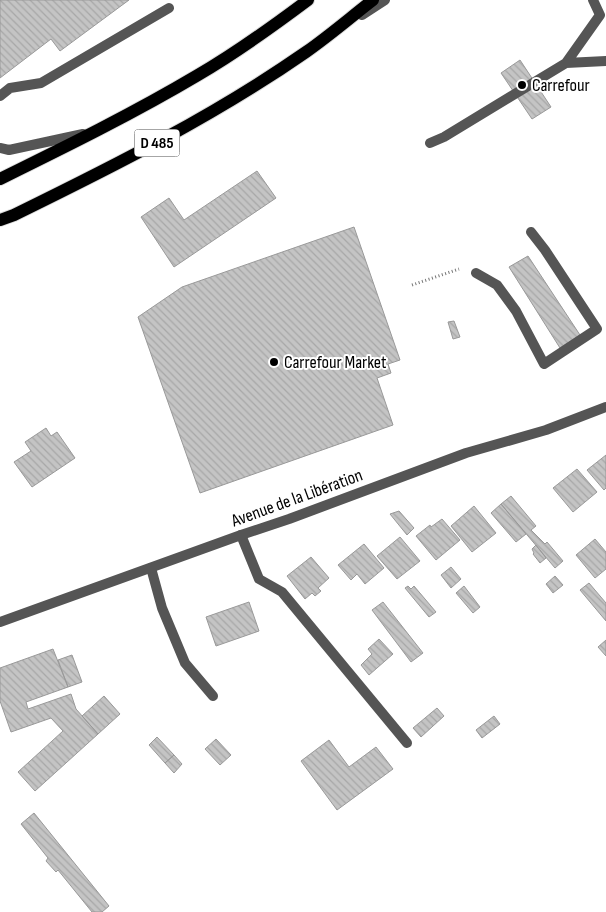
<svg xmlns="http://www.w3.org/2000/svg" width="606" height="912" font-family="'Sofia Sans Condensed',sans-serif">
<defs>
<pattern id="building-back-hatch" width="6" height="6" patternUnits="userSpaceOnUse" patternTransform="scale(1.25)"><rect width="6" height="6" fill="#c4c4c4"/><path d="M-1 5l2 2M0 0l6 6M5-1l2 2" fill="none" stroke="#a7a7a7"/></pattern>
</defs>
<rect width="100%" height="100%" fill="#fff"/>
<path fill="url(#building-back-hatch)" stroke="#999" d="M 0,0 L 129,0 L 60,51 L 51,39 L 0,78 Z
M 520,60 L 551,107 L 532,119 L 501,73 Z
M 257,171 L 276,198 L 174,267 L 141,217 L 169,198 L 184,220 Z
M 354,227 L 400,360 L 388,364 L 391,373 L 377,378 L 393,425 L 200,493 L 138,317 L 182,287 Z
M 528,256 L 580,335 L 560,348 L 509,267 Z
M 454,321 L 460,337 L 453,339 L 448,322 Z
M 46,428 L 51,436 L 57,432 L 75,458 L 32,487 L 14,462 L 31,451 L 25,442 Z
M 606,455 L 606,488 L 604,490 L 587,470 Z
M 577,469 L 597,492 L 573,512 L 553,488 Z
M 511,496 L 536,526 L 531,530 L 545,544 L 547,542 L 563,561 L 555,568 L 501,504 Z
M 501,504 L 526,534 L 516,542 L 491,513 Z
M 474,506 L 496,533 L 472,552 L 451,526 Z
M 399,511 L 414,528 L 407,535 L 390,514 Z
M 442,519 L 460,540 L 436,560 L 416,536 L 430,525 L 431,527 Z
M 400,537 L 420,561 L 397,579 L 377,556 Z
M 595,539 L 606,552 L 606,569 L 595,578 L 576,555 Z
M 364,544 L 384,568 L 365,584 L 357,574 L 351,580 L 338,565 Z
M 536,545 L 546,558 L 540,563 L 533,554 L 534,553 L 532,549 Z
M 311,557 L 329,578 L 318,588 L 321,591 L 315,596 L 312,593 L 305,599 L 287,576 Z
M 451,567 L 461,579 L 451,588 L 441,575 Z
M 555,576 L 563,585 L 553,593 L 546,584 Z
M 589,583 L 606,603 L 606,621 L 580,590 Z
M 408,586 L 411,589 L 414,586 L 436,612 L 429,617 L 405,588 Z
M 464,586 L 480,607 L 473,613 L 456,593 Z
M 249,602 L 259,631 L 216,646 L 206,617 Z
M 383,602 L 423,653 L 411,662 L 372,610 Z
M 379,639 L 393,654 L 369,675 L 361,665 L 372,654 L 368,649 Z
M 606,640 L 606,656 L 598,647 Z
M 53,649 L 68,687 L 26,702 L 28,709 L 71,694 L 76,709 L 98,734 L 35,791 L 18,772 L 63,731 L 51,718 L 11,732 L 0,701 L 0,668 Z
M 72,655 L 82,682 L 68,687 L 58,660 Z
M 104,696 L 120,714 L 98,734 L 82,716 Z
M 437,708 L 444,716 L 421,737 L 413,728 Z
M 494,716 L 500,724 L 482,738 L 476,730 Z
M 157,737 L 174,755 L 165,763 L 149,745 Z
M 216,739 L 231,755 L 220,765 L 205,749 Z
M 329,740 L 349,767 L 376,747 L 393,769 L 337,810 L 301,761 Z
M 174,755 L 182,764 L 174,773 L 165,763 Z
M 34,813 L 109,906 L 102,912 L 92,912 L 58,870 L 56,872 L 46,861 L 48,858 L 21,824 Z"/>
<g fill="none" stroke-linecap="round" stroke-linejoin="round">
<g stroke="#dbdbdb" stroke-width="14">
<path id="primary" d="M 0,179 C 67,146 134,113 198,75 C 236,53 272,27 308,0
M 0,220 L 14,215 C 114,166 214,116 306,52 C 329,36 351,17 373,0"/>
</g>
<path stroke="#777" stroke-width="3" stroke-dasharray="1 2.5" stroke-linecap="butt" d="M 412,285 L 459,269"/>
<path stroke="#555" stroke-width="10" d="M 362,15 L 385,0
M 566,63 L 600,15 L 593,0
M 0,96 L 10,88 L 41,83 L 169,8
M 430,143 L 444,137 L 566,63 L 606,61
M 0,148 L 9,150 L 83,134
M 476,273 L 497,285 L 516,311 L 544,364 L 597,329 L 545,250 L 531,232
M 241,535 L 259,579 L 282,592 L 407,743
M 151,568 L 162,608 L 185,663 L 213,696"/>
<path stroke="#555" stroke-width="10" d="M 0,622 L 241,535 L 289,519 L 466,453 L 546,430 L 606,407"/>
<use href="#primary" stroke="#000" stroke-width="12"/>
</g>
<g fill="#000" stroke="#fff" stroke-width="2">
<circle cx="522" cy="85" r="5"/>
<circle cx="274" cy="362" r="5"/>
</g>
<g text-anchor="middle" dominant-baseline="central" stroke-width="4" stroke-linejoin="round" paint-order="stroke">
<rect fill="#fff" stroke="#4c4c4c" stroke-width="1" x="134.5" y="129.5" width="45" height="27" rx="4"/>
<g font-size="16" font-weight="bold" fill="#000">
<text x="157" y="143">D 485</text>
</g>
<g font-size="18" fill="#000" stroke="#fff" text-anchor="start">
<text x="532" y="85">Carrefour</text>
<text x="284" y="362">Carrefour Market</text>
</g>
<g font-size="18" fill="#000" stroke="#fff">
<text transform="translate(297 498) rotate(-20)">Avenue de la Libération</text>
</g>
</g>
</svg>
